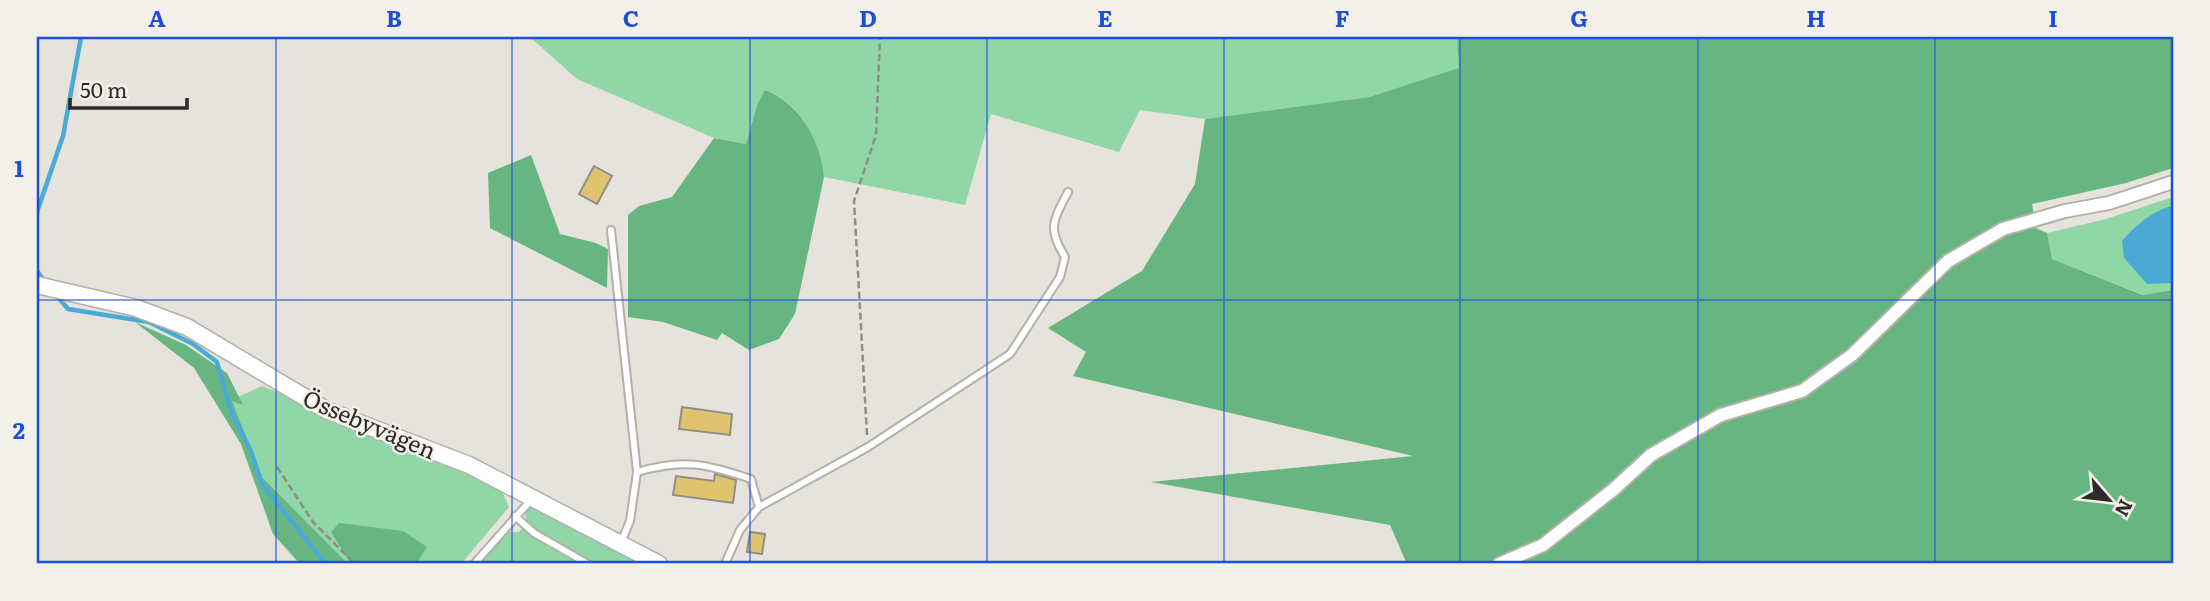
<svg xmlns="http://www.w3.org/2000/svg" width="2210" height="601" font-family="Literata,serif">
<rect width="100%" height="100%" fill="#e5e3dc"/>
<path fill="#91d6a7" d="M 530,37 L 1457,37 L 1460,68 L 1369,97 L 1205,119 L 1140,110 L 1119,152 L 991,114 L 965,205 L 824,177 C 822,144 799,102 766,90 L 757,105 L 746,144 L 714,138 L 577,79 Z
M 2173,197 L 2173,290 L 2144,295 L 2052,259 L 2047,233 L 2106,219 Z
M 262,386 L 465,469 L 501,489 L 509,507 L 461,564 L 348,564 L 262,477 L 231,400 Z
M 541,507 L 642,564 L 480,564 L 508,532 L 519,532 L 527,522 L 525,513 L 530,508 Z"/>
<path fill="#67b682" d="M 1457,37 L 2173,37 L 2173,168 L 2126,183 L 2032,204 L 2036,228 L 2047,233 L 2052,259 L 2143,295 L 2173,290 L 2173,564 L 1407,564 L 1390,525 L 1151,482 L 1413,456 L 1073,376 L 1086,352 L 1048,328 L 1142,271 L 1195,184 L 1205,119 L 1369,97 L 1459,68 Z
M 765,90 C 799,102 822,143 824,177 L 795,314 L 779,339 L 749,350 L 722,333 L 717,340 L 663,322 L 628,317 L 628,215 L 639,206 L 672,197 L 714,138 L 746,144 L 757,105 Z
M 531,155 L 560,234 L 596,243 L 608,249 L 607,288 L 490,228 L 488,173 Z
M 135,322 L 186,345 L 227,373 L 243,405 L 232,401 L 262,477 L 348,564 L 300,564 L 273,534 L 241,444 L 194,368 Z
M 339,523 L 403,531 L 427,547 L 416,564 L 351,564 L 331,532 Z"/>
<path fill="#49abd5" d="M 2173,206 L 2173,283 L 2147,284 L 2124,258 L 2122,241 C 2134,226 2155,209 2173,206 Z"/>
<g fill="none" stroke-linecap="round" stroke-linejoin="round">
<path stroke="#49abd5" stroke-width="4.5" d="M 37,212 L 63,136 L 81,37
M 37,271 L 46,283
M 56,295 L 68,309 L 149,322 L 193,344 L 217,362 L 231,412 L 251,451 L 262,484 L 326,564"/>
</g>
<path fill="#e0c36e" stroke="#8f8d86" stroke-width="2" d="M 594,166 L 612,176 L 597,204 L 579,194 Z
M 682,407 L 732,414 L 730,435 L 679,429 Z
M 715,474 L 736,480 L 733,503 L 673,495 L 676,476 L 714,481 Z
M 750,532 L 765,534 L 762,554 L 747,552 Z"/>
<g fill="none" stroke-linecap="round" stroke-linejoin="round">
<g stroke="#b2b0a9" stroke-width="10">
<path id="service" d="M 611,230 L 637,472 L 630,521 L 621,542
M 637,472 C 683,458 707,464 751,479 L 759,507
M 515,516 L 534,533 L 588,564
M 474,564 L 531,500
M 725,564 L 740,530 L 759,507 L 868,447 L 1010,354 L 1060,277 L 1065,257 C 1047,228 1053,221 1068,192"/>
</g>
<g stroke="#b2b0a9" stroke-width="16">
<path id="minor" d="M 1499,564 L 1543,545 L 1614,489 L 1651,455 L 1721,415 L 1802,391 L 1852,355 L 1948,261 L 2003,229 L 2065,211 L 2109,203 L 2173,182"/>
</g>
<g stroke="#b2b0a9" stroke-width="19">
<path id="tertiary" d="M 37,285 L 136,308 L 187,327 L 326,410 L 469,465 L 659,564"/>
</g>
<path stroke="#8e8d88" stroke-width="2.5" stroke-dasharray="7 3.5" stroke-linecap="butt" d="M 867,435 L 854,201 L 876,135 L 880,37
M 277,467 L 313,522 L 355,564"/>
<use href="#service" stroke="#fff" stroke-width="6"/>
<use href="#minor" stroke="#fff" stroke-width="12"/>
<use href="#tertiary" stroke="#fff" stroke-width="16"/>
</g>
<path fill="none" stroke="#1d4ed8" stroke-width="2" stroke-opacity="0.55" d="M 276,37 L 276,564M 512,37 L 512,564M 750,37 L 750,564M 987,37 L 987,564M 1224,37 L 1224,564M 1460,37 L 1460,564M 1698,37 L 1698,564M 1935,37 L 1935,564M 37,300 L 2173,300"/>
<g text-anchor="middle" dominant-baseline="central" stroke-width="5" stroke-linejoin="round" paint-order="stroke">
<g font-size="23" fill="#2c2b29" stroke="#f2f0e9">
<text transform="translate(370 423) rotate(23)">Össebyvägen</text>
</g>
</g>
<rect width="2210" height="601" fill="none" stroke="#f2f0e9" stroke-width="77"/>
<g transform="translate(2109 500) rotate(118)" stroke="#f2f0e9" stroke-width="5" paint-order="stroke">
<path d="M0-5L12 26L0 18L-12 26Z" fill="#2c2b29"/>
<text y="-10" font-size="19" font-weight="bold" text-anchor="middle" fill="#2c2b29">N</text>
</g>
<path d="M70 98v10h117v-10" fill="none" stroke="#2c2b29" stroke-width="3.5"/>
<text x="80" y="98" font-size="21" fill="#2c2b29" stroke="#f2f0e9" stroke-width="5" paint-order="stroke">50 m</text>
<rect x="38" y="38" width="2134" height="524" fill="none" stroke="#1d4ed8" stroke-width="2.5"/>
<g font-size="23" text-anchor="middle" font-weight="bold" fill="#1d4ed8">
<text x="157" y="27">A</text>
<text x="394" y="27">B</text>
<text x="631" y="27">C</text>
<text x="868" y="27">D</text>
<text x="1105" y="27">E</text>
<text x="1342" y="27">F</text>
<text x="1579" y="27">G</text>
<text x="1816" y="27">H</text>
<text x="2053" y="27">I</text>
<text x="19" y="177">1</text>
<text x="19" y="439">2</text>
</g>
</svg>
